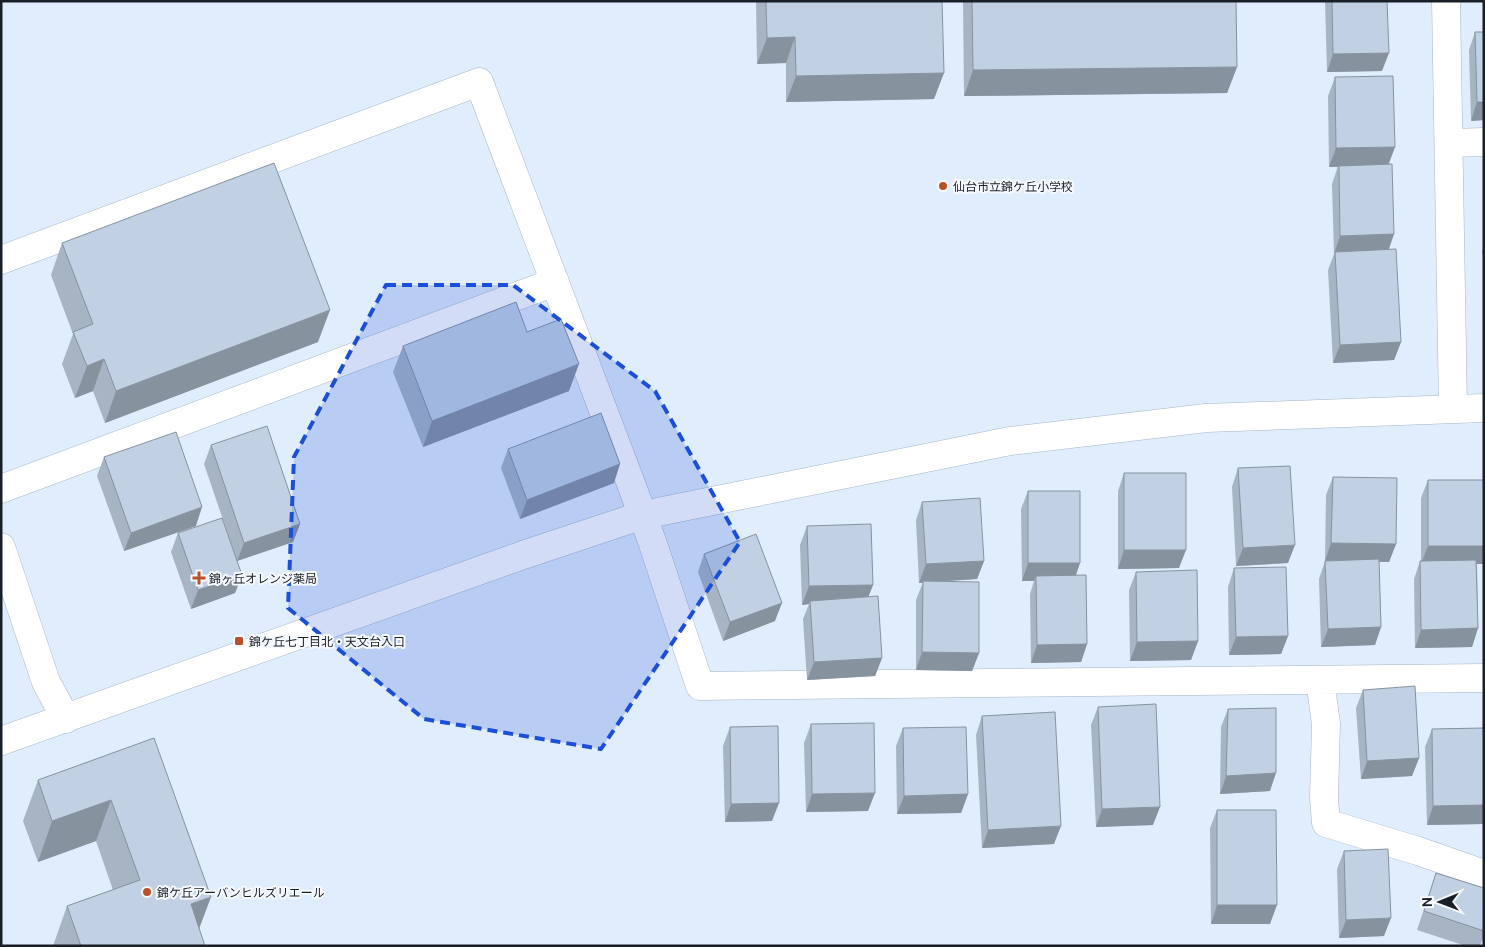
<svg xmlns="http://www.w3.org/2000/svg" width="1485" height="947" font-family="Ubuntu,'Noto Sans JP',sans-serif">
<rect width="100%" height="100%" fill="#e0edfc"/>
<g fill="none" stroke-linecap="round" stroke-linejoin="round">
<g stroke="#a5b5c6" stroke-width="29">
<path id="minor" d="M 1446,1 L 1453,409
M 1449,143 L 1484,142
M 1,260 L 479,82 L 633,489 L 653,544 L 700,686 L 1484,678
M 1,489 L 555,282
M 1,547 L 46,682 L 66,719
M 1320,680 L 1326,724 L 1324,798 L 1326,823 L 1418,851 L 1484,874
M 1,741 L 523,555 L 643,515 L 1010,441 L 1206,418 L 1484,408"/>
</g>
<use href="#minor" stroke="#fff" stroke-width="28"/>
</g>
<path fill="#a6b4c3" d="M 756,1 L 942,1 L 934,99 L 786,102 L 786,63 L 757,64 Z
M 963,1 L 1236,1 L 1237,67 L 1227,93 L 964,96 Z
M 1325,1 L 1387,1 L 1382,71 L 1327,72 Z
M 1475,32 L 1484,32 L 1484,120 L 1471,121 L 1469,50 Z
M 1335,77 L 1395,147 L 1388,164 L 1389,249 L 1401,342 L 1394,360 L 1333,363 L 1328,270 L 1334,254 L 1332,184 L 1338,166 L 1329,167 L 1328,96 Z
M 62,243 L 318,342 L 105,423 L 93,391 L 75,398 L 62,364 L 73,334 L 51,275 Z
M 1484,246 L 1484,267 L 1482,250 Z
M 527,332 L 569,391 L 423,447 L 393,372 L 403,346 Z
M 211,445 L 300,524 L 293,542 L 237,561 L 204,464 Z
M 508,449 L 614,483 L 520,519 L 501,468 Z
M 104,457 L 196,526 L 124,551 L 97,476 Z
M 1238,468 L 1288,563 L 1236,566 L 1232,487 Z
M 1124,473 L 1179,568 L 1118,569 L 1118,491 Z
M 1333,477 L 1396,544 L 1389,562 L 1379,562 L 1381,627 L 1375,645 L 1321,647 L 1319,579 L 1325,561 L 1326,495 Z
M 1428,480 L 1484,564 L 1477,564 L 1478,628 L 1472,647 L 1415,648 L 1414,579 L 1420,561 L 1421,561 L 1421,498 Z
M 1028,491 L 1076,575 L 1087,644 L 1081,662 L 1031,663 L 1030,594 L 1034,581 L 1022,581 L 1021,509 Z
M 922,502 L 984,561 L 977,579 L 939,581 L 979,653 L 972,671 L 916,670 L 916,600 L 923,582 L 919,583 L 916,520 Z
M 807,526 L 873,585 L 868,597 L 882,658 L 875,676 L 807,680 L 803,619 L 809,604 L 802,605 L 800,545 Z
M 178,533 L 242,575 L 235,593 L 191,609 L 171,552 Z
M 704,554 L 775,621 L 723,641 L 698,572 Z
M 1234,568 L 1288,636 L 1281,654 L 1229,655 L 1228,587 Z
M 1136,572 L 1198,641 L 1191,660 L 1130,661 L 1129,590 Z
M 1363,690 L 1419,758 L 1412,776 L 1361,779 L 1356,708 Z
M 1098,707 L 1153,825 L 1096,827 L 1091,725 Z
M 1228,709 L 1270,791 L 1220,794 L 1221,727 Z
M 982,716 L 1054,844 L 982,848 L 976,735 Z
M 811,724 L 868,811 L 806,812 L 804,743 Z
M 730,727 L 772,821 L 725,822 L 723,746 Z
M 903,728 L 968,794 L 961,813 L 897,814 L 896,746 Z
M 1484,728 L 1484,824 L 1427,825 L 1425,747 L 1432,729 Z
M 154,738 L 199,928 L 205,946 L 53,946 L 67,906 L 113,890 L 96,841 L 38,862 L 23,821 L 38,780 Z
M 1217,810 L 1270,924 L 1211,924 L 1210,828 Z
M 1344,851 L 1384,936 L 1339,938 L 1337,869 Z
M 1436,873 L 1484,888 L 1484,936 L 1480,946 L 1466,946 L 1417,930 Z"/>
<path fill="#87929f" d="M 795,37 L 786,63 L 757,64 L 767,38 Z
M 1389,53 L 1382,71 L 1327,72 L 1333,54 Z
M 1237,67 L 1227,93 L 964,96 L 973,70 Z
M 944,73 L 934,99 L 786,102 L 796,76 Z
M 1477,102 L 1484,102 L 1484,120 L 1471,121 Z
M 1395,147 L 1388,166 L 1329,167 L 1336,148 Z
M 1394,234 L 1388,252 L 1335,252 L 1334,254 L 1340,236 Z
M 330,310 L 318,342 L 105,423 L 116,391 Z
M 1401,342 L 1394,360 L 1333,363 L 1340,345 Z
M 104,359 L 93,391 L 75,398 L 87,366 Z
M 579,364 L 569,391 L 423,447 L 432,421 Z
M 620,464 L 614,483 L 520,519 L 527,500 Z
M 202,507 L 196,526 L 124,551 L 131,533 Z
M 300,524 L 293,542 L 237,561 L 244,543 Z
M 1331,543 L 1396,544 L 1389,562 L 1325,561 Z
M 1295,545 L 1288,563 L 1236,566 L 1243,548 Z
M 1428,546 L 1484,546 L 1484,564 L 1421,564 Z
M 1124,550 L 1186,550 L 1179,568 L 1118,569 Z
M 984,561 L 977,579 L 919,583 L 926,564 Z
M 1028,563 L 1080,563 L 1074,581 L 1036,576 L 1034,581 L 1022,581 Z
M 242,575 L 235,593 L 191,609 L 198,590 Z
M 873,585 L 866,603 L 810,601 L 809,604 L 802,605 L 809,586 Z
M 782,603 L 775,621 L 723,641 L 730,622 Z
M 1381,627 L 1375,645 L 1321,647 L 1328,629 Z
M 1478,628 L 1472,647 L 1415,648 L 1421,630 Z
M 1288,636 L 1281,654 L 1229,655 L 1236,637 Z
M 1198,641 L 1191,660 L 1130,661 L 1137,642 Z
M 1087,644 L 1081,662 L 1031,663 L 1037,645 Z
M 922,652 L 979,653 L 972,671 L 916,670 Z
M 882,658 L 875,676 L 807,680 L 814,662 Z
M 1419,758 L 1412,776 L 1361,779 L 1367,761 Z
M 1276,773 L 1270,791 L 1220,794 L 1226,776 Z
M 875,793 L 868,811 L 806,812 L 812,794 Z
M 968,794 L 961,813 L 897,814 L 904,796 Z
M 111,800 L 96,841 L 38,862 L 52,821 Z
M 779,803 L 772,821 L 725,822 L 731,804 Z
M 1484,805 L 1484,824 L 1427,825 L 1433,806 Z
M 1160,807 L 1153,825 L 1096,827 L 1102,809 Z
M 1061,826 L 1054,844 L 982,848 L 988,830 Z
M 211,897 L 196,937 L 191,904 Z
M 1217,905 L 1277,905 L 1270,924 L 1211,924 Z
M 1391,918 L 1384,936 L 1339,938 L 1346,920 Z"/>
<path fill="#c1d1e3" stroke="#87929f" d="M 766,1 L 942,1 L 944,73 L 796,76 L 795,37 L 767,38 Z
M 972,1 L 1236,1 L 1237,67 L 973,70 Z
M 1332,1 L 1387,1 L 1389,53 L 1333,54 Z
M 1475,32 L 1484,32 L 1484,102 L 1477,102 Z
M 1393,76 L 1395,147 L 1336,148 L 1335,77 Z
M 274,163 L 330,310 L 116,391 L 104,359 L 87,366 L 73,332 L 93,324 L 62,243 Z
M 1392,164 L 1394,234 L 1340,236 L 1339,166 Z
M 1396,249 L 1401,342 L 1340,345 L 1335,252 Z
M 516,302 L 527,332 L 561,319 L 579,364 L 432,421 L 403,346 Z
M 601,413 L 620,464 L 527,500 L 508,449 Z
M 267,426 L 300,524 L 244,543 L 211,445 Z
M 176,432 L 202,507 L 131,533 L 104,457 Z
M 1290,466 L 1295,545 L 1243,548 L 1238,468 Z
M 1124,473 L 1186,473 L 1186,550 L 1124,550 Z
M 1333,477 L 1397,478 L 1396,544 L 1331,543 Z
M 1428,480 L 1484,480 L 1484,546 L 1428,546 Z
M 1028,491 L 1080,491 L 1080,563 L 1028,563 Z
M 980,498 L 984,561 L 926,564 L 922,502 Z
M 222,518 L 242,575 L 198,590 L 178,533 Z
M 871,524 L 873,585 L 809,586 L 807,526 Z
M 756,534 L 782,603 L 730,622 L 704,554 Z
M 1379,559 L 1381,627 L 1328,629 L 1325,561 Z
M 1476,560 L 1478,628 L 1421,630 L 1420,561 Z
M 1286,567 L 1288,636 L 1236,637 L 1234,568 Z
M 1197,570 L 1198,641 L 1137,642 L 1136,572 Z
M 1086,575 L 1087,644 L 1037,645 L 1036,576 Z
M 923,581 L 979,582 L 979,653 L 922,652 Z
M 878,596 L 882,658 L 814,662 L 810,601 Z
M 1415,686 L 1419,758 L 1367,761 L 1363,690 Z
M 1156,704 L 1160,807 L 1102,809 L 1098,707 Z
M 1276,708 L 1276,773 L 1226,776 L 1228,709 Z
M 1055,712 L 1061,826 L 988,830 L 982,716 Z
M 874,723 L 875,793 L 812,794 L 811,724 Z
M 778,726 L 779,803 L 731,804 L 730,727 Z
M 966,727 L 968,794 L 904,796 L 903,728 Z
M 1484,728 L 1484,805 L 1433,806 L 1432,729 Z
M 154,738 L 211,897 L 191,904 L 205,946 L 81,946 L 67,906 L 140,880 L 111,800 L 52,821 L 38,780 Z
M 1217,810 L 1276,810 L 1277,905 L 1217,905 Z
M 1388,849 L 1391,918 L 1346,920 L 1344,851 Z
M 1436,873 L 1484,888 L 1484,931 L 1424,911 Z"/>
<path fill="#1d4ed8" fill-opacity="0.2" stroke="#1d4ed8" stroke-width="4" stroke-dasharray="10 6" stroke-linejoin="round" d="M 386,285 L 513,285 L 655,391 L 740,542 L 601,749 L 424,719 L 288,608 L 294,457 Z"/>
<g fill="#b95228" stroke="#f6f9fd" stroke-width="2">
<circle cx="943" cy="186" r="5"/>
<path d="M196.5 570.5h5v5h5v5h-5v5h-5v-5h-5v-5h5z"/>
<rect x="234" y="636" width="10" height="10" rx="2.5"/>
<circle cx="147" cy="892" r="5"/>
</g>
<g text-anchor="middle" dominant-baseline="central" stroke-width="4" stroke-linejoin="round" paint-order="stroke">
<g font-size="12" fill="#191f26" stroke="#f6f9fd" text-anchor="start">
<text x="953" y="186">仙台市立錦ケ丘小学校</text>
<text x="209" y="578">錦ヶ丘オレンジ薬局</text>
<text x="249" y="641">錦ケ丘七丁目北・天文台入口</text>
<text x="157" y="892">錦ケ丘アーバンヒルズリエール</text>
</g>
</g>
<rect width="1485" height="947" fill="none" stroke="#191f26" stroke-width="5"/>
<g transform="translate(1440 902) rotate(269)" stroke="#f6f9fd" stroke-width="4" paint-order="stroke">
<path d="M0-4L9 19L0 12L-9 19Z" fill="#191f26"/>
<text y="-8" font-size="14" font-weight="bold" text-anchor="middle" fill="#191f26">N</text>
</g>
</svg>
